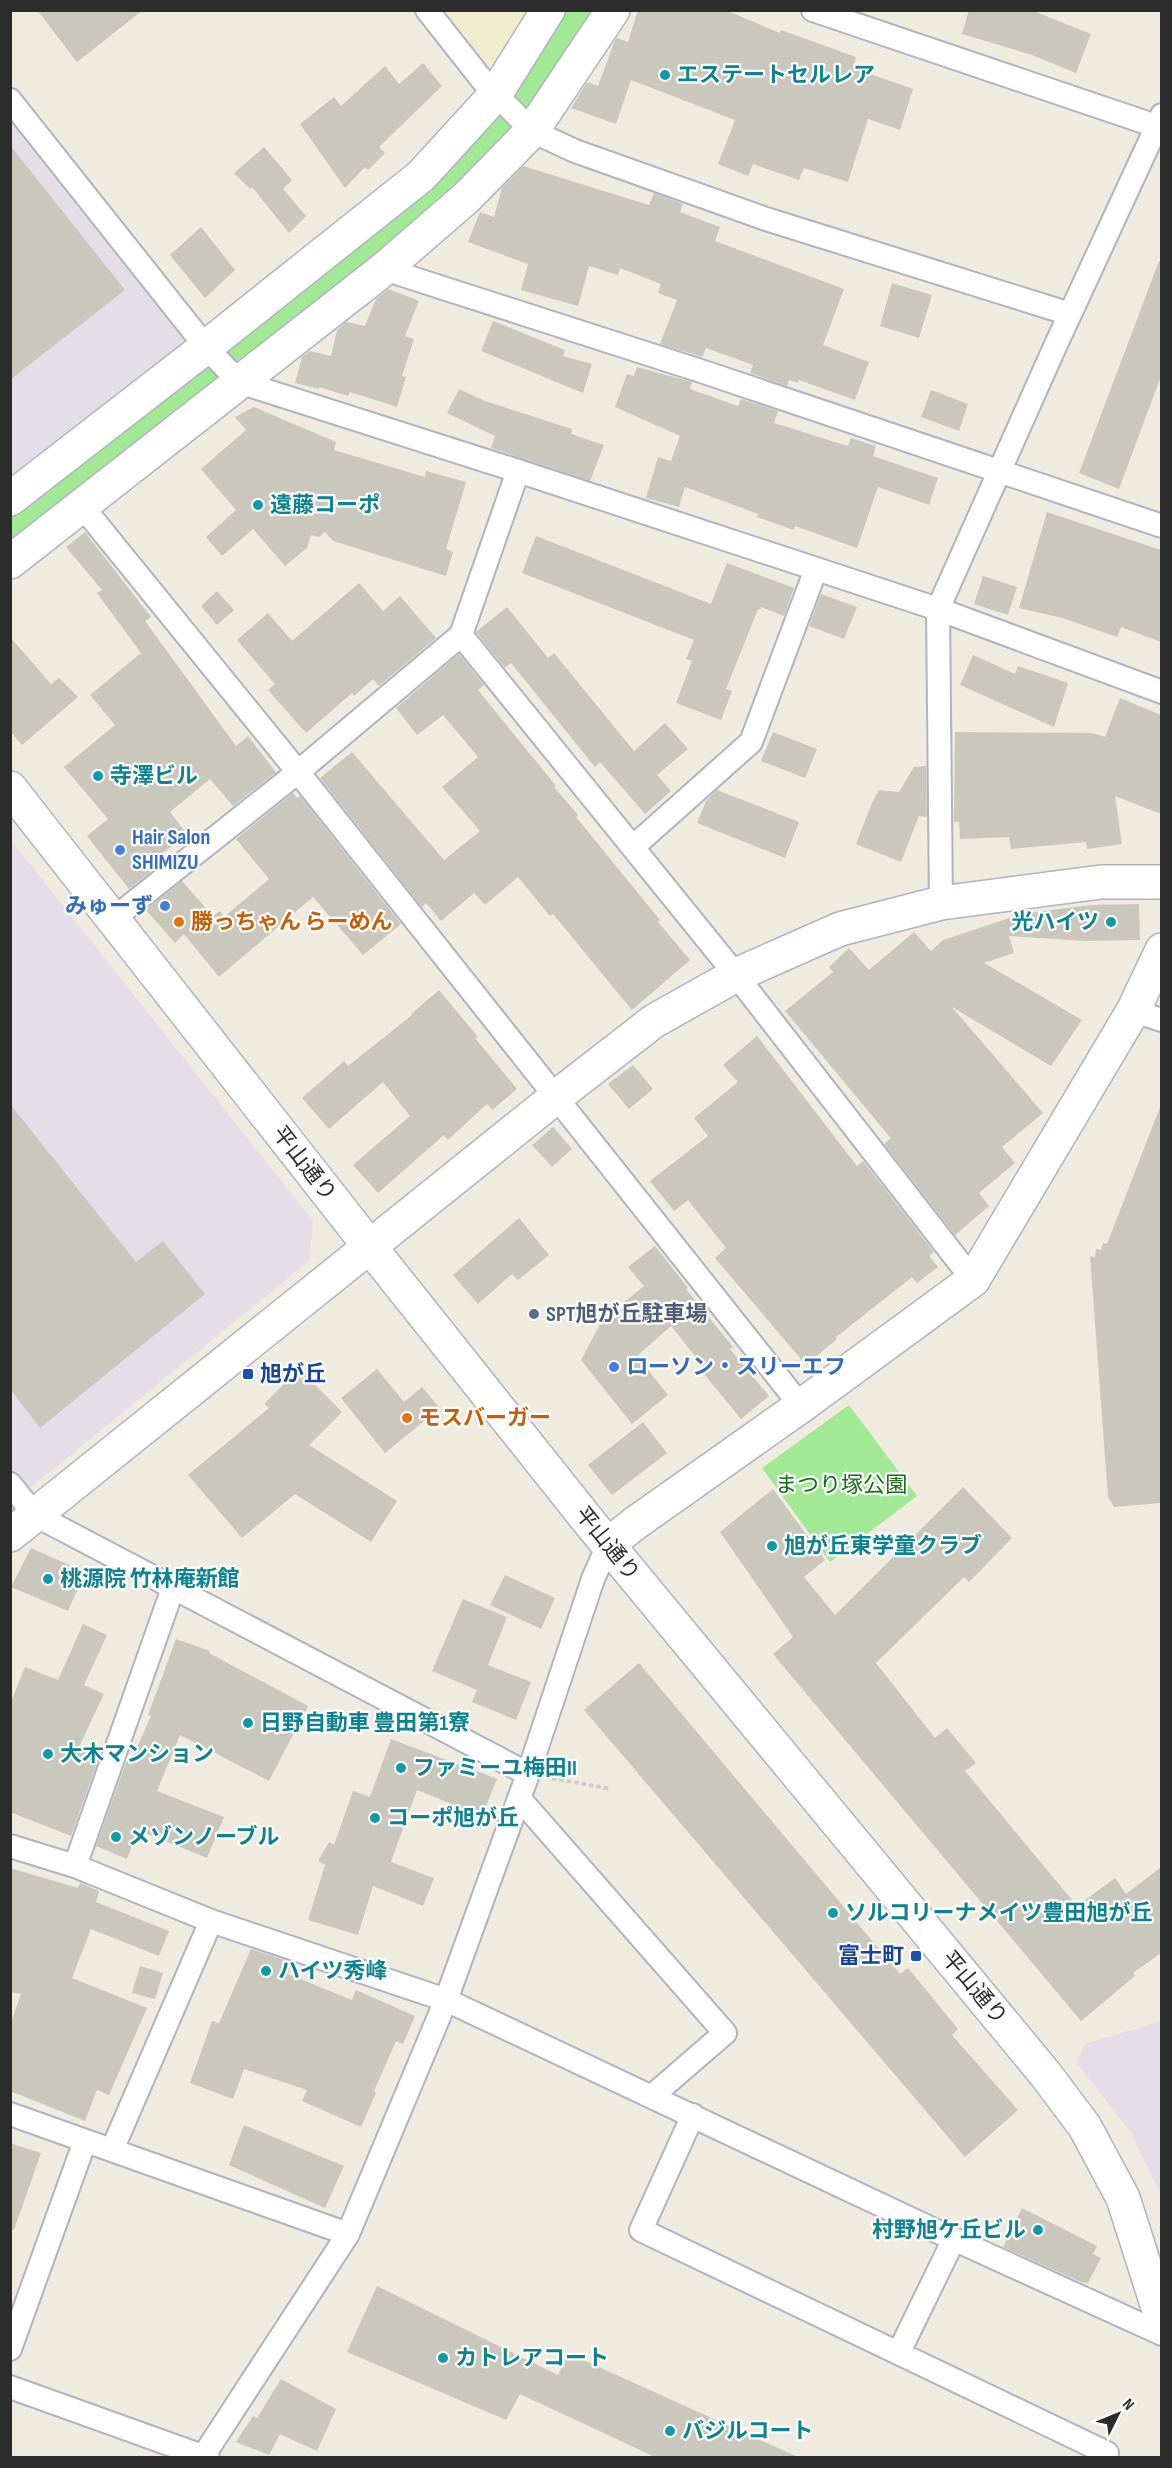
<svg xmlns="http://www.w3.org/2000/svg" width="1172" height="2468" font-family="'Sofia Sans Condensed','Noto Sans JP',sans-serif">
<rect width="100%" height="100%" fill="#efebde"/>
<path fill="#e3dee7" d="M 10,100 L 197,335 L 10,482 Z
M 10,839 L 313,1221 L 309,1261 L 20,1496 L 10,1484 Z
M 1161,2021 L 1162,2021 L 1161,2196 L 1132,2134 L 1076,2062 L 1085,2044 Z"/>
<path fill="#f1edcc" d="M 427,11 L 532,11 L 497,64 L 483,81 Z"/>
<path fill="#a2e996" d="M 548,11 L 613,11 L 532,131 L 11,562 L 11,499 L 350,234 Z
M 849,1405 L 917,1496 L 830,1562 L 762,1468 Z"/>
<path fill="#cac8bd" d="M 37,10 L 143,10 L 77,62 Z
M 638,10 L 725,10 L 780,33 L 781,30 L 856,57 L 853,68 L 913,89 L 900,130 L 868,119 L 848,182 L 804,168 L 799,180 L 753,164 L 748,176 L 718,164 L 735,120 L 631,80 L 616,124 L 571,108 L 587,82 L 598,86 L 615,40 L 617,38 L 628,42 Z
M 969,10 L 1031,10 L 1091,34 L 1076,73 L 1032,55 L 962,34 Z
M 423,63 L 442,86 L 379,147 L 385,153 L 368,170 L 365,167 L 345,188 L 300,124 L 334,97 L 341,106 L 385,66 L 399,84 Z
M 10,145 L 125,290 L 10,380 Z
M 264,147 L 292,180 L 283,189 L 306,216 L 289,233 L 252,187 L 250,189 L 234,173 Z
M 523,166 L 649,205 L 654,193 L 683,204 L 680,212 L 720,227 L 715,241 L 844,289 L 823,345 L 869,362 L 855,400 L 799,380 L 798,383 L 789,380 L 787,386 L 750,373 L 753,365 L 706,348 L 702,357 L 660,344 L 677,300 L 658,293 L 661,284 L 620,268 L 618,275 L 589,266 L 578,306 L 521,290 L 528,264 L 468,242 L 480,212 L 494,217 L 502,188 Z
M 201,227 L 235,270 L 205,298 L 170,255 Z
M 1159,261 L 1161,261 L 1161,376 L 1119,489 L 1079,473 Z
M 892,283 L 932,295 L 919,338 L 880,326 Z
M 389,289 L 419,301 L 405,336 L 414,339 L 402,376 L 406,377 L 397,407 L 350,392 L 348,396 L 319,387 L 319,389 L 295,383 L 302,357 L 310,351 L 331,356 L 337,330 L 346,322 L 365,326 L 376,299 Z
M 493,321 L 565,350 L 563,356 L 592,364 L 583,393 L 481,351 Z
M 637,367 L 692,382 L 690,389 L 738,406 L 741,399 L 778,411 L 774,423 L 848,446 L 851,438 L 876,446 L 873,456 L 938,478 L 929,505 L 878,487 L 857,548 L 795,526 L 794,530 L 757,517 L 758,514 L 685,487 L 679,507 L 646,498 L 658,457 L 671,461 L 680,436 L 615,407 L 627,374 L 634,376 Z
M 459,389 L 485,401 L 572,429 L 571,434 L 604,445 L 590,481 L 491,448 L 495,436 L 447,413 Z
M 931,390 L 968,404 L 959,431 L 921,417 Z
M 254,407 L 336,442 L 334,450 L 425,477 L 426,471 L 466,482 L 446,549 L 453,552 L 446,576 L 333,541 L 325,532 L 319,537 L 311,535 L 307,548 L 285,566 L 253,529 L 222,556 L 206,537 L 236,510 L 201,469 L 246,430 L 235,417 Z
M 1047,512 L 1161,550 L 1161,642 L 1121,627 L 1117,637 L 1062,618 L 1019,608 Z
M 85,532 L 151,617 L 145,621 L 236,746 L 248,736 L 276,772 L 233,806 L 210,779 L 170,812 L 187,834 L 159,856 L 164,861 L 129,889 L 87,836 L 108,819 L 64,767 L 115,725 L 90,695 L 141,653 L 97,593 L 102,590 L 66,547 Z
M 536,536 L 711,604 L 727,563 L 794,588 L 784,616 L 761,607 L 760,610 L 758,609 L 726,689 L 732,691 L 721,720 L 676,703 L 692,661 L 686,659 L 694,640 L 522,573 Z
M 983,576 L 1017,587 L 1008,615 L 974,604 Z
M 359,583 L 383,611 L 400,596 L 436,638 L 379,686 L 373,679 L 354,696 L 352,693 L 306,733 L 268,690 L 275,684 L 237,640 L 268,613 L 292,641 Z
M 217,591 L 234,610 L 217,625 L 201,606 Z
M 821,594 L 857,607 L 844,639 L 809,626 Z
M 507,607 L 548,658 L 554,653 L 634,751 L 665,723 L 688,749 L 657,775 L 671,791 L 645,814 L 600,762 L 595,767 L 511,663 L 505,668 L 476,632 Z
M 10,637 L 51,684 L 59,678 L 78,697 L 22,745 L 10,731 Z
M 459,654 L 484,685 L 478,690 L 556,786 L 554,787 L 578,815 L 576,817 L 660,920 L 658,922 L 690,960 L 632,1010 L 553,914 L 550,916 L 518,877 L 485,905 L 474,893 L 441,921 L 426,903 L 422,907 L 320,778 L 352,752 L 444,860 L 480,831 L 442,787 L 478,757 L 443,715 L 417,735 L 396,708 Z
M 973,655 L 1015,674 L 1018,666 L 1068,683 L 1054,727 L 960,685 Z
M 1120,698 L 1161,715 L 1161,814 L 1115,796 L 1122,844 L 1087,849 L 1086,842 L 1011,849 L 1009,837 L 960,839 L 959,822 L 954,822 L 955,732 L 1093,733 L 1105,737 Z
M 773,732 L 817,749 L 805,778 L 761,761 Z
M 926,766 L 927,817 L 919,816 L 901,862 L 856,844 L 872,803 L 879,790 L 899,792 L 914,767 Z
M 717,790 L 799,822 L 785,858 L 697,823 L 706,801 Z
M 293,793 L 297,798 L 300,796 L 401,924 L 363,955 L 313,897 L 219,977 L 184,934 L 175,943 L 146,910 L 182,881 L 213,916 L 220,911 L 224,917 L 269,879 L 236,839 Z
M 1139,904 L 1140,940 L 1085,941 L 1009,936 L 1014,953 L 984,963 L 1082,1020 L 1051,1066 L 952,1007 L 1043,1113 L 1002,1147 L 1015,1163 L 979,1193 L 989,1206 L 955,1235 L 884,1144 L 891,1138 L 889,1136 L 785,1011 L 833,972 L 829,967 L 849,948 L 869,970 L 914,932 L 931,951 L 943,940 L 1012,917 L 1012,915 L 1091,905 Z
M 439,990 L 478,1037 L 475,1038 L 517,1089 L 492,1110 L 487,1104 L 448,1140 L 444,1135 L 378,1193 L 353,1165 L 410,1116 L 383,1082 L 329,1129 L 302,1098 L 344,1061 L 348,1066 L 412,1015 L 411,1014 Z
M 757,1036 L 857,1166 L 863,1161 L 934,1252 L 929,1256 L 938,1267 L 917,1283 L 912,1277 L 835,1338 L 837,1339 L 806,1365 L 715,1258 L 726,1248 L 688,1200 L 674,1211 L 650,1181 L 708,1136 L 694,1118 L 738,1082 L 723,1065 Z
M 633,1065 L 653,1089 L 629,1109 L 608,1084 Z
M 10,1104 L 136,1262 L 163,1241 L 205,1294 L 40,1428 L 10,1389 Z
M 1160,1107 L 1161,1503 L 1114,1507 L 1108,1497 L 1090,1256 L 1095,1258 L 1096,1249 L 1101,1250 L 1103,1243 L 1107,1244 Z
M 553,1127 L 572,1149 L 552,1167 L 532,1145 Z
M 519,1218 L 549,1255 L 518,1280 L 512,1274 L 478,1304 L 453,1275 Z
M 655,1246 L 688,1288 L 686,1289 L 733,1347 L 730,1349 L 769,1396 L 741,1419 L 704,1374 L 707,1371 L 671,1326 L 637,1356 L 668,1395 L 632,1424 L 581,1360 L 600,1324 L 624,1307 L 622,1304 L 644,1286 L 628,1267 Z
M 299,1369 L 342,1412 L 309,1445 L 397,1501 L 371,1542 L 295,1494 L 242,1538 L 188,1475 L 269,1408 L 264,1404 Z
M 377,1369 L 404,1402 L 422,1387 L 440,1408 L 385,1453 L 341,1398 Z
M 643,1422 L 667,1453 L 612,1495 L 588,1465 Z
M 963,1487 L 1012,1538 L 969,1582 L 964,1577 L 876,1663 L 935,1738 L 947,1728 L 976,1763 L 965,1771 L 1077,1906 L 1115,1878 L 1126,1894 L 1161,1867 L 1161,1953 L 1133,1973 L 1135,1976 L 1081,2021 L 773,1654 L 793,1637 L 720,1532 L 773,1489 L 825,1560 L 804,1577 L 835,1615 Z
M 31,1548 L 85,1572 L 68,1611 L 11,1587 Z
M 505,1575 L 555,1598 L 541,1629 L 490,1605 Z
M 463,1599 L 507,1617 L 488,1665 L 531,1682 L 516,1720 L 472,1702 L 477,1690 L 432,1671 Z
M 83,1624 L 107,1635 L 84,1685 L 104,1694 L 79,1747 L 100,1755 L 71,1836 L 10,1812 L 10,1704 L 25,1667 L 58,1680 Z
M 176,1639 L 210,1651 L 209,1653 L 308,1706 L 269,1781 L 180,1735 L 157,1791 L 224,1817 L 207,1858 L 138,1830 L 127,1859 L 96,1846 L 128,1757 L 132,1759 L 151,1716 L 148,1715 Z
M 639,1663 L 900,1974 L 908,1968 L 927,1991 L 958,2029 L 952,2035 L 1018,2110 L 965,2157 L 584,1710 Z
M 391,1739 L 497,1779 L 482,1816 L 417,1790 L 391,1862 L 434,1878 L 423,1906 L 373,1886 L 358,1935 L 308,1920 L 325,1865 L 318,1861 L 329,1842 L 334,1845 L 353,1791 L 370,1797 Z
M 10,1868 L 78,1888 L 80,1883 L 99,1891 L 96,1902 L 169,1931 L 159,1956 L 91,1929 L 72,1978 L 147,2008 L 109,2095 L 97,2090 L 85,2121 L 10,2091 L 10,2025 L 21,1994 L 10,1992 Z
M 251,1949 L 293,1963 L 288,1974 L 352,2000 L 356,1990 L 415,2016 L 403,2044 L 396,2041 L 374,2091 L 376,2093 L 361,2127 L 302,2101 L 307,2090 L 244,2069 L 233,2099 L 190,2083 L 212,2021 L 219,2023 Z
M 140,1966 L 163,1973 L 155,1999 L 132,1993 Z
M 244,2125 L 344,2166 L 325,2208 L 229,2165 Z
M 10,2143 L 41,2153 L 14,2230 L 10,2230 Z
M 1022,2208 L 1097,2246 L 1093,2254 L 1101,2258 L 1088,2283 L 1081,2282 L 1003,2247 Z
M 377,2286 L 558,2375 L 568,2353 L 798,2457 L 655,2457 L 520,2394 L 506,2420 L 347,2352 Z
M 281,2379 L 336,2409 L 317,2451 L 280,2434 L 269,2455 L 236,2442 L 253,2416 L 257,2418 Z"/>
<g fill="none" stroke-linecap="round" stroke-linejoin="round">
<g stroke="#b2b2c1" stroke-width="26">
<path id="street" d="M 427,10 L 483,81 L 532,131 L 575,151 L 766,219 L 1070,314
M 813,10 L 1162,128
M 10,100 L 206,347 L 239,382 L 518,471 L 938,609 L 1162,692
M 384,269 L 704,372 L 1162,526
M 82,506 L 298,772 L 801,1406
M 461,635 L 736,975 L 973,1280
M 633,847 L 751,742 L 816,569
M 941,903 L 938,609 L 1053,351 L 1162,115
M 113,919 L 298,772 L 461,635 L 518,471
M 1133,1011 L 1162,1020
M 10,1484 L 35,1515 L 528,1774
M 519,1798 L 725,2033 L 652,2096
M 10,1846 L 75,1866 L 211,1921 L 446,2000 L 949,2237 L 1162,2334
M 75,1866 L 173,1588
M 10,2114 L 348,2234
M 693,2115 L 641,2230 L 1107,2453
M 112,2150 L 211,1921
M 10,2349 L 85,2141
M 899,2352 L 954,2239
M 10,2387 L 208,2458
M 202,2458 L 348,2234 L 446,2000 L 528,1774 L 593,1579 L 608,1545"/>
</g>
<g stroke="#b2b2c1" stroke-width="36">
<path id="secondary" d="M 10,499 L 206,347 L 421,176 L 495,95 L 548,10
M 10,562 L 384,269 L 466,198 L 532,131 L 613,10
M 10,788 L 370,1247 L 590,1523 L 1046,2075 L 1085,2127 L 1123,2198 L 1162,2320
M 10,1535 L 556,1097 L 654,1021 L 736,975 L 840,929 L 941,903 L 1101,882 L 1162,882
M 608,1545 L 634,1524 L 801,1406 L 973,1280 L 1133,1011 L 1162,950"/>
</g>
<path stroke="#ccc" stroke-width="4" stroke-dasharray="4.5 3" stroke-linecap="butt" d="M 552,1778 L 611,1789"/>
<use href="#street" stroke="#fff" stroke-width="22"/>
<use href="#secondary" stroke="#fff" stroke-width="33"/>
</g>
<g fill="#0f9aa8" stroke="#fff" stroke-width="2">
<circle cx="665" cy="75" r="6"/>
<circle cx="258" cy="505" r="6"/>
<circle cx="98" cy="776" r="6"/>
<circle cx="1111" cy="922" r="6"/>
<circle cx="772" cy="1546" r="6"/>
<circle cx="48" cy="1579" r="6"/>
<circle cx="248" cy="1723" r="6"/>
<circle cx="48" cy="1754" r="6"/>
<circle cx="401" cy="1768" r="6"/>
<circle cx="375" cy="1818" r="6"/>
<circle cx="116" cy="1837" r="6"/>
<circle cx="833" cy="1913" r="6"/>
<circle cx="266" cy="1971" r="6"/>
<circle cx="1038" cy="2230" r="6"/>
<circle cx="443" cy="2358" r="6"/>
<circle cx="670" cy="2431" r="6"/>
</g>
<g fill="#3f7fe0" stroke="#fff" stroke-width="2">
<circle cx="120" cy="850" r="6"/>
<circle cx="165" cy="906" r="6"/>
<circle cx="614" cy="1367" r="6"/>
</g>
<g fill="#e8710a" stroke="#fff" stroke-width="2">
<circle cx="179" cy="922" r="6"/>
<circle cx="407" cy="1418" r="6"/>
</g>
<circle fill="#5c6f8a" stroke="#fff" stroke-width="2" cx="534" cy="1314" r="6"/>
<g fill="#1a4fb4" stroke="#fff" stroke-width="2">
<rect x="242" y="1368" width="12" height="12" rx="3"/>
<rect x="910" y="1950" width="12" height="12" rx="3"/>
</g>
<g text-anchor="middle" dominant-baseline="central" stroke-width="4.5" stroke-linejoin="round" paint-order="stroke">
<g font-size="22" font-weight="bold" fill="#0d838f" stroke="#fff" text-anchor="start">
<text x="677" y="75">エステートセルレア</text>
<text x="270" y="505">遠藤コーポ</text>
<text x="110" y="776">寺澤ビル</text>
<text x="1099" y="922" text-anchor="end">光ハイツ</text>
<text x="784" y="1546">旭が丘東学童クラブ</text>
<text x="60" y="1579">桃源院 竹林庵新館</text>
<text x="260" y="1723">日野自動車 豊田第1寮</text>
<text x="60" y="1754">大木マンション</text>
<text x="413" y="1768">ファミーユ梅田II</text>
<text x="387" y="1818">コーポ旭が丘</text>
<text x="128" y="1837">メゾンノーブル</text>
<text x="845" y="1913">ソルコリーナメイツ豊田旭が丘</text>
<text x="278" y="1971">ハイツ秀峰</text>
<text x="1026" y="2230" text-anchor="end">村野旭ケ丘ビル</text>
<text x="455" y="2358">カトレアコート</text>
<text x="682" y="2431">バジルコート</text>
</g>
<g font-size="22" font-weight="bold" fill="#366cbe" stroke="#fff" text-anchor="start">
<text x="132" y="837">Hair Salon<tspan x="132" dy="25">SHIMIZU</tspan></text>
<text x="153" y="906" text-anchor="end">みゅーず</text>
<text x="626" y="1367">ローソン・スリーエフ</text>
</g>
<g font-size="22" font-weight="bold" fill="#c56008" stroke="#fff" text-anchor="start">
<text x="191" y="922">勝っちゃん らーめん</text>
<text x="419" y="1418">モスバーガー</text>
</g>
<g font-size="22" fill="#2c2c2c" stroke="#fff">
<text transform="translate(304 1164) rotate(52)">平山通り</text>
<text transform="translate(607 1544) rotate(51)">平山通り</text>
<text transform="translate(974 1988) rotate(50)">平山通り</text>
</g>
<g font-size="22" font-weight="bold" fill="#4e5e75" stroke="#fff" text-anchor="start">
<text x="546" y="1314">SPT旭が丘駐車場</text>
</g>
<g font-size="22" font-weight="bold" fill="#164399" stroke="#fff" text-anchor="start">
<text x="260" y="1374">旭が丘</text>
<text x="904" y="1956" text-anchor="end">富士町</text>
</g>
<g font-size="22" fill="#157015" stroke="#fff">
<text x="841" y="1485">まつり塚公園</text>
</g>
</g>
<rect width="1172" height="2468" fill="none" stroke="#2c2c2c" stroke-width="24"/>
<g transform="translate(1118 2414) rotate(47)" stroke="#ffffff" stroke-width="4.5" paint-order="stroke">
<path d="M0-4.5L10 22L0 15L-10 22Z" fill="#2c2c2c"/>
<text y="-9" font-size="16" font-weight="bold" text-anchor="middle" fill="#2c2c2c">N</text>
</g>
</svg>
